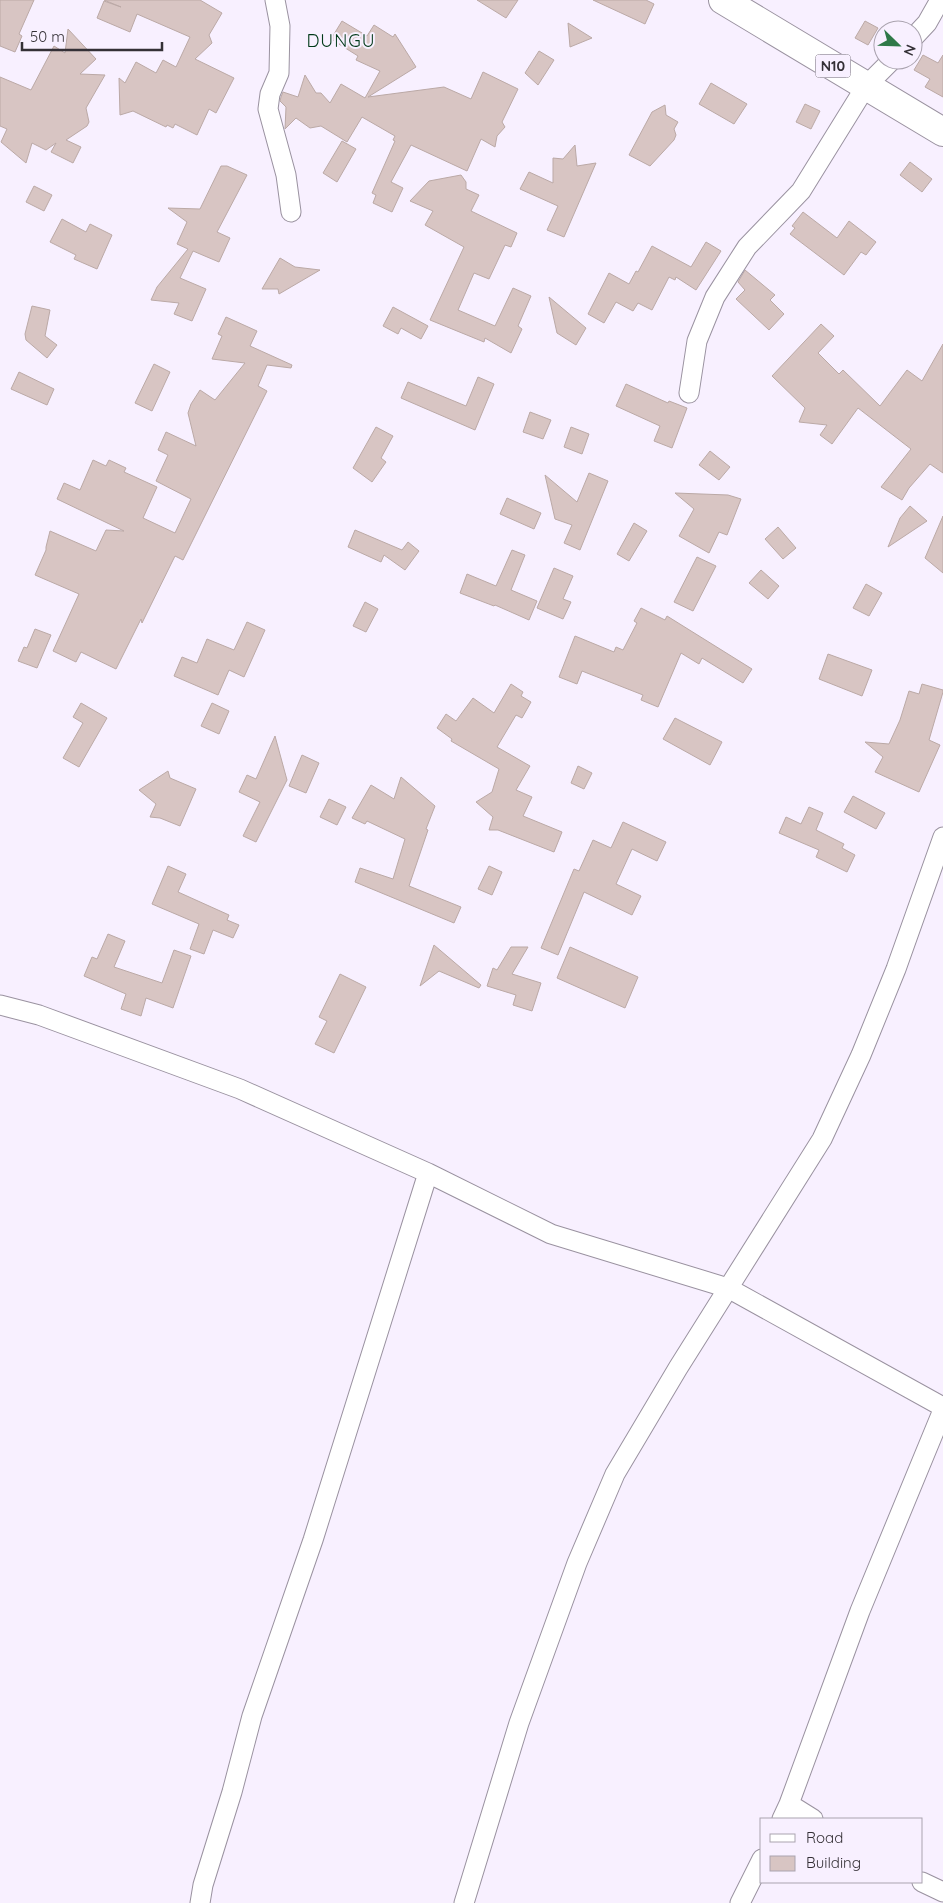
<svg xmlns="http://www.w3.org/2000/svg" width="943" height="1903" font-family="Quicksand,sans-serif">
<rect width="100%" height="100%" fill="#f8f0ff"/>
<path fill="#d8c5c3" stroke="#bba9a6" d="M 0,0 L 34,0 L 19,34 L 22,36 L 15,52 L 0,46 Z
M 104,0 L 200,0 L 222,13 L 209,35 L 212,43 L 195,59 L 234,78 L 216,113 L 209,109 L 197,135 L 175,124 L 173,128 L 167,125 L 166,127 L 133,111 L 120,115 L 119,78 L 125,83 L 136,62 L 156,73 L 163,60 L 176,67 L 190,37 L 137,14 L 130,32 L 97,18 L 104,1 L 121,7 Z
M 477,0 L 518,0 L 506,18 Z
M 593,0 L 646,0 L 654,4 L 645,24 Z
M 342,21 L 367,36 L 374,25 L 393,37 L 395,34 L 416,67 L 368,97 L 444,87 L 471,99 L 483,72 L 518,89 L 502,122 L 505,127 L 497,136 L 495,147 L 481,139 L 467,171 L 411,145 L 391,182 L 403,188 L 392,212 L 373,203 L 376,195 L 372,193 L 395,141 L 393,140 L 395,136 L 362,117 L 347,142 L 321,126 L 310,128 L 296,118 L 285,129 L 286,107 L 280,101 L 281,97 L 283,92 L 298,97 L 305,75 L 316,93 L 321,93 L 330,103 L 341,84 L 365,98 L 380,71 L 356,60 L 358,56 L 331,39 Z
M 865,21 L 878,28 L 868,45 L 855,38 Z
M 568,23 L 592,38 L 570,47 Z
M 68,29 L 96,59 L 80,74 L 105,75 L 86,108 L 89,122 L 87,126 L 66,140 L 81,147 L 73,163 L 51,152 L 56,143 L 46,150 L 32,143 L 26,163 L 1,142 L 7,129 L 0,126 L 0,77 L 31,90 L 54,46 L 65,53 Z
M 539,51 L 554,60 L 538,85 L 525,73 Z
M 923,55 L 938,63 L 943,55 L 943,97 L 925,87 L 930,79 L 914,70 Z
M 711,83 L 747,104 L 734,124 L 699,104 Z
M 805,104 L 820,111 L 811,129 L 796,122 Z
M 665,105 L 666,115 L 678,122 L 674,129 L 676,135 L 674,140 L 650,166 L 629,155 L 652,112 Z
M 342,141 L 356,149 L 337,182 L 323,173 Z
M 575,145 L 577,166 L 596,163 L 564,237 L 547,230 L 558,206 L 520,189 L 529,172 L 553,183 L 553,158 L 563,159 Z
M 910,162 L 932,179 L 922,192 L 900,175 Z
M 221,166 L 227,166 L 247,175 L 217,232 L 230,238 L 219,262 L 193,251 L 180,278 L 206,289 L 192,321 L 174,314 L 179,303 L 151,300 L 157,287 L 188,249 L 177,244 L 187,222 L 168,208 L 200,209 Z
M 461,175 L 466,182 L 466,189 L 479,195 L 471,211 L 517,233 L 511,247 L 505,245 L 489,279 L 474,273 L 458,310 L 495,326 L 513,288 L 531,296 L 518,326 L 522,329 L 511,353 L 485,338 L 484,342 L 430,320 L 464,247 L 425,225 L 433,211 L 410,201 L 429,181 Z
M 34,186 L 52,195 L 44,211 L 26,202 Z
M 803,212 L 837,238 L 849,221 L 876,242 L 866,255 L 861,252 L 844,275 L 790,234 L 795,228 L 792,226 Z
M 62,219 L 86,232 L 90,224 L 112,235 L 97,269 L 74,259 L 76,255 L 50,242 Z
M 706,242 L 721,251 L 696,290 L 676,277 L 675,280 L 669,277 L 652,310 L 638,303 L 633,311 L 616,302 L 604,323 L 588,314 L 609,273 L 629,284 L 636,271 L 638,272 L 652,246 L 691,267 Z
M 280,258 L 295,267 L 320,270 L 279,294 L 278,289 L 262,289 Z
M 745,270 L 775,295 L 770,300 L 784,314 L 769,330 L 736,299 L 745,290 L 738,282 Z
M 549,297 L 586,328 L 576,345 L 557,333 Z
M 32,306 L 50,310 L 45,336 L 57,345 L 47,358 L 26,340 L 25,334 Z
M 393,307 L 428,326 L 421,339 L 401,328 L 398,334 L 383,326 Z
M 226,317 L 257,331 L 250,346 L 292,365 L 291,368 L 267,365 L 258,386 L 267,391 L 183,560 L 175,556 L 142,623 L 141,619 L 116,669 L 81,652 L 76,662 L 53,651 L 79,594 L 35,575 L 46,550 L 46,547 L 50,531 L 96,551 L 106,530 L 124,531 L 57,499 L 64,483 L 80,490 L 93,460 L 106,466 L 109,460 L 126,468 L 124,472 L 157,487 L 143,518 L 175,533 L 191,499 L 156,481 L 168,455 L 158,450 L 166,432 L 196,446 L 188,413 L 191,404 L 200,390 L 215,400 L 245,363 L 212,359 L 222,336 L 218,334 Z
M 821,324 L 834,336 L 818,353 L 839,374 L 843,370 L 880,406 L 907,370 L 922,381 L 943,344 L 943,473 L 930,464 L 909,488 L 902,500 L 881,487 L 911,449 L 858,408 L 832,444 L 820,435 L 827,425 L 799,422 L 805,408 L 772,376 Z
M 154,364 L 170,372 L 152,411 L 135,403 Z
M 19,372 L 54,389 L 47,405 L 11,389 Z
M 478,377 L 494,384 L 475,430 L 401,398 L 408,382 L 466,406 Z
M 626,384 L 668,403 L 669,401 L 687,408 L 672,448 L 654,441 L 660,426 L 616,406 Z
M 530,412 L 551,420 L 543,439 L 523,432 Z
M 376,427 L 393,436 L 381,458 L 386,462 L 372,482 L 353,468 Z
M 571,427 L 589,434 L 582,454 L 564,447 Z
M 710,451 L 730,467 L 719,480 L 699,465 Z
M 589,473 L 608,481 L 580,550 L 564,543 L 572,525 L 555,519 L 545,475 L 577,502 Z
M 675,493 L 728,495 L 741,499 L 727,535 L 719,532 L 709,553 L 679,536 L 694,509 Z
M 507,498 L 541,513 L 534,529 L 500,514 Z
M 910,506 L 927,521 L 888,547 L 900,518 Z
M 943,516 L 943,573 L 925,558 Z
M 634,523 L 647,531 L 629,561 L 617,554 Z
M 778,527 L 796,548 L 783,559 L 765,539 Z
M 355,530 L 402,550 L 408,542 L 419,551 L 405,570 L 384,555 L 381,562 L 348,547 Z
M 512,550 L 525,555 L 511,590 L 537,601 L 529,620 L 495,605 L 494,606 L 460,593 L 467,574 L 496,586 Z
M 697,557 L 716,566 L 693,611 L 674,602 Z
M 554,568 L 573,576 L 563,599 L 571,602 L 563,619 L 537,608 Z
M 761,570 L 779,586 L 768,599 L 749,583 Z
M 866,584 L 882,593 L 869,616 L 853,608 Z
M 365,602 L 378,609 L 366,632 L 353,626 Z
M 641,608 L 665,620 L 667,616 L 752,669 L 743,683 L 702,658 L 699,664 L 681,653 L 658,707 L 641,700 L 643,695 L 582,671 L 577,684 L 559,677 L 575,636 L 614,652 L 616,647 L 623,650 L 637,623 L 634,621 Z
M 247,622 L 265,630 L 244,677 L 229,670 L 218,695 L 174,676 L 182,657 L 197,663 L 207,639 L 234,650 Z
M 35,629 L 51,635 L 37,668 L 18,661 L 24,647 L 27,648 Z
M 828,654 L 872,670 L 862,696 L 819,679 Z
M 511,684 L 523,692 L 521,696 L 531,702 L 522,718 L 516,715 L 497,747 L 530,766 L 516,790 L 532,797 L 523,816 L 562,832 L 554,852 L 498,830 L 489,830 L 493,817 L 476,802 L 492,792 L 499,769 L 451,741 L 452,739 L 437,728 L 446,714 L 456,721 L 473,698 L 494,713 Z
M 922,684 L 943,690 L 943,692 L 929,740 L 940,745 L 919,792 L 875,772 L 883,757 L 865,742 L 889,744 L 900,720 L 909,691 L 919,694 Z
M 81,703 L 107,718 L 79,767 L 63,758 L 83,723 L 73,717 Z
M 212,703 L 229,711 L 219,734 L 201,726 Z
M 675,718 L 722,742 L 710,765 L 663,739 Z
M 275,736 L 287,780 L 256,842 L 243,836 L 260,802 L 239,792 L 247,775 L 256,779 Z
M 302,755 L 319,763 L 306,793 L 289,786 Z
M 578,766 L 592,773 L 584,789 L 571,783 Z
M 168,771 L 170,778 L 196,789 L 180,826 L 160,818 L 150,817 L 156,804 L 139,790 Z
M 401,777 L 435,806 L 426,829 L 428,830 L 409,886 L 461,907 L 454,923 L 355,882 L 360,868 L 393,879 L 405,839 L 367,821 L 365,824 L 352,818 L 371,785 L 394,799 Z
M 853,796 L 885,813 L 876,829 L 844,812 Z
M 329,799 L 346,807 L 337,825 L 320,817 Z
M 809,807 L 823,813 L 816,830 L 844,844 L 842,848 L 855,855 L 847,872 L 816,857 L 819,850 L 779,833 L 786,817 L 801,824 Z
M 623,822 L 666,842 L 657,861 L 632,849 L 616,884 L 641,896 L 632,915 L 584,892 L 558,955 L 541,948 L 574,869 L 579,871 L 593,840 L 611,848 Z
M 168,866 L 186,874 L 178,892 L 229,915 L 227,920 L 239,925 L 233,938 L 213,930 L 204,954 L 190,949 L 199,924 L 152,904 Z
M 489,866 L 502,872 L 492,895 L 478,889 Z
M 108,934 L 125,941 L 114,967 L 162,983 L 174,950 L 191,956 L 173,1008 L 146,998 L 141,1016 L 121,1009 L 126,994 L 84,976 L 92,957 L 97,959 Z
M 434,945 L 481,985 L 479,988 L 439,971 L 420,986 Z
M 511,947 L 528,947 L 512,974 L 541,983 L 532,1011 L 513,1005 L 516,995 L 487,986 L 493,968 L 497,970 Z
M 570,947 L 638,977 L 625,1008 L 557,978 Z
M 340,974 L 366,987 L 334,1053 L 315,1044 L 327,1021 L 319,1017 Z"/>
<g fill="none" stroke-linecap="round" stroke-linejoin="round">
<g stroke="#9a92a0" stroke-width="21">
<path id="street" d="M 275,0 L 280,26 L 279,73 L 270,94 L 268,109 L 286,175 L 291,212
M 913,38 L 927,23 L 940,0
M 689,393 L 697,341 L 715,297 L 747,247 L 801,191 L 866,86 L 892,60
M 0,1005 L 39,1015 L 240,1089 L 428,1173 L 551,1234 L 728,1288 L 943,1407
M 789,1804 L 813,1819
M 782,1819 L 789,1804 L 860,1611 L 943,1410
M 922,1882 L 943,1892
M 200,1903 L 203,1885 L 232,1792 L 252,1716 L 313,1540 L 428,1173
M 464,1903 L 519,1723 L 577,1563 L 615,1474 L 678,1368 L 822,1139 L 861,1055 L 896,969 L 943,837
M 740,1903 L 762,1859"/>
</g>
<g stroke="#9a92a0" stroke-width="30">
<path id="highway" d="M 723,0 L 943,132"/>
</g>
<use href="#street" stroke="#fff" stroke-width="19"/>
<use href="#highway" stroke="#fff" stroke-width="28"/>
</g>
<g text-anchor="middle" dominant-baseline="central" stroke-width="4" stroke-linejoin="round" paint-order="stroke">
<rect fill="#f8f0ff" stroke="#6f6a72" stroke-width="1" x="815.5" y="54.5" width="35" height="23" rx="4"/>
<g font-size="14" font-weight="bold" fill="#343036">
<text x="833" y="66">N10</text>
</g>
<g font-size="18" letter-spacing="1" fill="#003918" stroke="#f8f0ff">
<text x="341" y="40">DUNGU</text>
</g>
</g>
<rect x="760" y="1818" width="162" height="65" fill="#f8f0ff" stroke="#aaa3af"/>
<rect x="770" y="1834" width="25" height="8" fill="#ffffff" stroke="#aaa3af"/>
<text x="806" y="1843" font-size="15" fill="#343036">Road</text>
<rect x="770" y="1856" width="25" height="15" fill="#d8c5c3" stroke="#aaa3af"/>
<text x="806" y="1868" font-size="15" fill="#343036">Building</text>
<g transform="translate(898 45) rotate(113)"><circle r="24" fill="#f8f0ff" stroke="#aaa3af"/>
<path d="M0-4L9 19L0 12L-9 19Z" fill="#2f7948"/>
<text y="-8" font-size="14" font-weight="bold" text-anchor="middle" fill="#343036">N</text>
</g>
<path d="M22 42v8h140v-8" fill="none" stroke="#343036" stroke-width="2.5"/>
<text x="30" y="42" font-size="15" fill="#343036" stroke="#f8f0ff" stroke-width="4" paint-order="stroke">50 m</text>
</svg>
